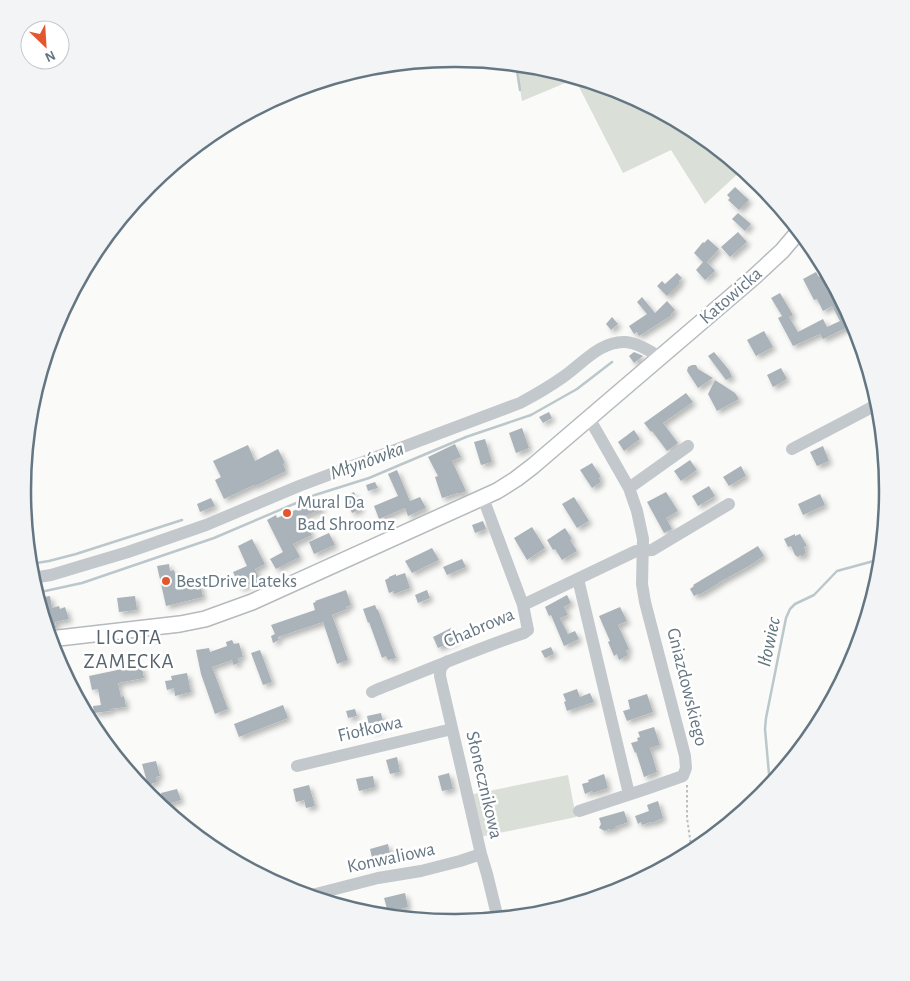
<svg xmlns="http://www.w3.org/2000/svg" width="910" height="981" font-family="'Alegreya Sans',sans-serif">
<defs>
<filter id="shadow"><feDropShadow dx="3.5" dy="3.5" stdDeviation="2.5" flood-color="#0004"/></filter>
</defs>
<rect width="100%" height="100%" fill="#fafaf8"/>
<path fill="#dadfd7" d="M 516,64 L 540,66 L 621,91 L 696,131 L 742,170 L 705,204 L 671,150 L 623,173 L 575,79 L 522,101 Z
M 568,775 L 576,817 L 480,837 L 469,795 Z"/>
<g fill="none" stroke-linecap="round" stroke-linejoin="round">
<path stroke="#bbc7cb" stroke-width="2.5" d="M 516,64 L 520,90
M 30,564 L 49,561 L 76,554 L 182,520
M 36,593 L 82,583 L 214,538 L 315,495 L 369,478 L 466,437 L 531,415 L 577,389 L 612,362
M 770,785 L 765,729 L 766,718 L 786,618 L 790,609 L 795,604 L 814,595 L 837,571 L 881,559"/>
</g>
<path fill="#aab3b9" filter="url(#shadow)" d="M 735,187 L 749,200 L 739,210 L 728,200 L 730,198 L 727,195 Z
M 738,213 L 751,224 L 745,231 L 732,219 Z
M 738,232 L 747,242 L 730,257 L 721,247 Z
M 708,239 L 719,249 L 707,262 L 715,271 L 705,280 L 696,270 L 703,262 L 694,253 L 703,242 L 704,243 Z
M 816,272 L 819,277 L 821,276 L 828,292 L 831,291 L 836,299 L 837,299 L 850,326 L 823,339 L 820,334 L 793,346 L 778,318 L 782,316 L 771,298 L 780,293 L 793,315 L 789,317 L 798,332 L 823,319 L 827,327 L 840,321 L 832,306 L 823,311 L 817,299 L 814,300 L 803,279 Z
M 677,273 L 682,278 L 679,281 L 680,283 L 667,296 L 657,286 L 662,281 L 665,284 Z
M 642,297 L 655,313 L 667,301 L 675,310 L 671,314 L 672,315 L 639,336 L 637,332 L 634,334 L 629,326 L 647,314 L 637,302 Z
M 612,317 L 618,324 L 611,330 L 606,324 Z
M 764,331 L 773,347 L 756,356 L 747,340 Z
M 634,352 L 643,356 L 634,363 L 629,356 Z
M 714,352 L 729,370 L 732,377 L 726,380 L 708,356 Z
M 692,365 L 696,365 L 698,369 L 713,378 L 698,388 L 687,371 L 688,367 Z
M 781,368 L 787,379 L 773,387 L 767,375 Z
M 715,380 L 735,393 L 739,399 L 717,411 L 708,394 Z
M 686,393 L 693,402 L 663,423 L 678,443 L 667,451 L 652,431 L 651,432 L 644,423 Z
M 549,412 L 552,418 L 543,423 L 539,417 Z
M 522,428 L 529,448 L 516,453 L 509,433 Z
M 634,430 L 640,439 L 624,451 L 618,442 Z
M 485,439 L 492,462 L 481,465 L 474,442 Z
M 455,444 L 461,457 L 452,461 L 466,491 L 459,494 L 458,493 L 442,498 L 435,477 L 438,476 L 428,457 Z
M 248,445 L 255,461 L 278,449 L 285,463 L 283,464 L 286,471 L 255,486 L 254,485 L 224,499 L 215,480 L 221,477 L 213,461 Z
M 823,446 L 829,461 L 817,466 L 810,452 Z
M 690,460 L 697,470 L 681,481 L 674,471 Z
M 592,463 L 601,477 L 599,478 L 601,482 L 592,488 L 580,470 Z
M 741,466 L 746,476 L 729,486 L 723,477 Z
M 397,470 L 410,501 L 420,497 L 426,508 L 408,516 L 405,508 L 379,519 L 374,506 L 398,496 L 388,474 Z
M 375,482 L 378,488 L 368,491 L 366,485 Z
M 709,486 L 715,496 L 698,506 L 692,496 Z
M 354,492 L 361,509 L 352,513 L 345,497 Z
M 666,492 L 678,511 L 666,518 L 672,529 L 664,533 L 647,502 Z
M 820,494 L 825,505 L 803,515 L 798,504 Z
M 574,497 L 589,521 L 577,528 L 562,504 Z
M 211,498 L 215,506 L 200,512 L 197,504 Z
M 318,500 L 322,509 L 303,517 L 312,535 L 293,544 L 300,557 L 276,569 L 270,559 L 283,552 L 267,520 L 276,515 L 277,518 Z
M 483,521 L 486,529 L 475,533 L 472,525 Z
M 532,527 L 545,548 L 527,560 L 514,538 Z
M 565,528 L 572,539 L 570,540 L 577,551 L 562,560 L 555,549 L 553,550 L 547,540 Z
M 329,533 L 335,545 L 314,554 L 309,542 Z
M 795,534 L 795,536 L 800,534 L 807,546 L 804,547 L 806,553 L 804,554 L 803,557 L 800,555 L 798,557 L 795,555 L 791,546 L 788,547 L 784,539 Z
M 252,539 L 265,564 L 255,569 L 260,580 L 240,588 L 233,572 L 247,566 L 238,546 Z
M 758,546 L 764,556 L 749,566 L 718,583 L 719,583 L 699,595 L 698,594 L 694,596 L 690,589 L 694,586 L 693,585 Z
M 432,548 L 439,560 L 412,573 L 405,561 Z
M 462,559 L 466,567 L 447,575 L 443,567 Z
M 169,564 L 170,571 L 174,570 L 178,585 L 189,583 L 190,586 L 200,583 L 203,597 L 166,606 L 157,566 Z
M 405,573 L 410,588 L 394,594 L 394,591 L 389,593 L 385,580 L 389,578 L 389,577 L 396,574 L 396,576 Z
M 346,590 L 351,605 L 346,607 L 347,609 L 332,615 L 348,660 L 337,664 L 323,622 L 278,637 L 279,640 L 273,643 L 271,636 L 275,634 L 271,625 L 315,610 L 313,603 L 316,602 L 315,601 Z
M 427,590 L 430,598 L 418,603 L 415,595 Z
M 567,595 L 571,603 L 564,607 L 568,615 L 560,618 L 568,634 L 575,631 L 579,639 L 564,646 L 551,615 L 549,616 L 545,607 Z
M 50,596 L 52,608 L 59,606 L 60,609 L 65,607 L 69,619 L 55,622 L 56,628 L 51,629 L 45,609 L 41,610 L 38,598 Z
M 135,596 L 137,610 L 119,612 L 117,598 Z
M 375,605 L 377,610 L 378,610 L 396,658 L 388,660 L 386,656 L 382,658 L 369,622 L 368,623 L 363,609 Z
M 620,607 L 627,621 L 618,625 L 629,649 L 626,651 L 628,655 L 619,660 L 617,654 L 614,656 L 608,642 L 610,641 L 599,616 Z
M 451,628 L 456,640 L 438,648 L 433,637 Z
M 232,640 L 234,644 L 239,643 L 243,657 L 238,658 L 239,663 L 233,665 L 232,660 L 212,667 L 228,709 L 215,714 L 201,674 L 196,650 L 209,648 L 210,652 L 227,646 L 226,642 Z
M 551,647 L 554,654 L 545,658 L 541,651 Z
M 260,650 L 272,682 L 263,685 L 251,653 Z
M 141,665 L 144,678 L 118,683 L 121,697 L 124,696 L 126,707 L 110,709 L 111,711 L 94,713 L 93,706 L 101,705 L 98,689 L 92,690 L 89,676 Z
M 187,673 L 191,692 L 175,696 L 174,688 L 167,690 L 165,681 L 172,680 L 171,676 Z
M 577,689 L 580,697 L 590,693 L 594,702 L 567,711 L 564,702 L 566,701 L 563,694 Z
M 647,694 L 653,712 L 627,721 L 623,711 L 630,709 L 628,700 Z
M 283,705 L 288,718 L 239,737 L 234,724 Z
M 355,709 L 357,716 L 348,718 L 346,711 Z
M 381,713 L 384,725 L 378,727 L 379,729 L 370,731 L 367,716 Z
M 654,727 L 660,745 L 650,748 L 657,772 L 644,777 L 636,752 L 635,753 L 631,743 L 638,741 L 637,738 L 640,737 L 638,732 Z
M 397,757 L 400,772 L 390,774 L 386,760 Z
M 156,761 L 160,776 L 156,777 L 157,782 L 148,785 L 142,764 Z
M 449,773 L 453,789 L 442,791 L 438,776 Z
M 604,774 L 608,788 L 593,793 L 592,791 L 585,794 L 582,784 L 589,782 L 588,780 Z
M 373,776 L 375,787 L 359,791 L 356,779 Z
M 309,785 L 315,806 L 306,808 L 304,800 L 296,802 L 293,789 Z
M 177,789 L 181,800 L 168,804 L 169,805 L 163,807 L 154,800 L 162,797 L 161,793 Z
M 658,801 L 663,818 L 652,823 L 651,822 L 642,825 L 641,822 L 638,824 L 635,816 L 649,811 L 647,805 Z
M 624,811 L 628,822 L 615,827 L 614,829 L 611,830 L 609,829 L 605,831 L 599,828 L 601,824 L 599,818 Z
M 388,844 L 391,858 L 373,862 L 370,849 Z
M 405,893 L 408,907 L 388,912 L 384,898 Z"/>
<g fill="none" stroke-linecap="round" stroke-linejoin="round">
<g stroke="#b5babe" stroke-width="18">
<path id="major" d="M 50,639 L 180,624 L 205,619 L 252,602 L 497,491 L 516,479 L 533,466 L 754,277 L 782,251 L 799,231"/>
</g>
<path stroke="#bbbfc2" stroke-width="2" stroke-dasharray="2.5 2.5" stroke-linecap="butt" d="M 687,785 L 687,818 L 692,852"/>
<path stroke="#c3c8cc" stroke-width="12" d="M 792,449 L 878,404
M 629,488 L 688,446
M 32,578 L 51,575 L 128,552 L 206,525 L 299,486 L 520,403 C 535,395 549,387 563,377 C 582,364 600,341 625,342 C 638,343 650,351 660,357
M 578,579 L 629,794
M 523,605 L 636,551 L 652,550 L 729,504
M 448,661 C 441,666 440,668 440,676 L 481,854 L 487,874 L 498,919
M 372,692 L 376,690 C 425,671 474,650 524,633 L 528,630 L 523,605 L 483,498
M 297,766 L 452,729
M 579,811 L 646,789 L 683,776 L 686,768 L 685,756 L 645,602 L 642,584 L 643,539 L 637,511 L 629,488 L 589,418
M 308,896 L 378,878 L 421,871 L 460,861 L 481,854"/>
<use href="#major" stroke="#fff" stroke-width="15"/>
</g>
<g fill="#e4572e" stroke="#fff" stroke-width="2">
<circle cx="287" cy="513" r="5"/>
<circle cx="166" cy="581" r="5"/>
</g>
<g text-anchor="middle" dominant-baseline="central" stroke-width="5" stroke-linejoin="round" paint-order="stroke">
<g font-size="19" fill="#657683" stroke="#fff">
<text transform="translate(731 296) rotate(-41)">Katowicka</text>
<text transform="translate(479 628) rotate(-23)">Chabrowa</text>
<text transform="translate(687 687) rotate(76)">Gniazdowskiego</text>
<text transform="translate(370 729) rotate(-13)">Fiołkowa</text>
<text transform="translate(484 785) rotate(77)">Słonecznikowa</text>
<text transform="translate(391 858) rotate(-12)">Konwaliowa</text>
</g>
<g font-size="19" fill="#657683" stroke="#fff" text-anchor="start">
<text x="297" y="502">Mural Da<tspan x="297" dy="22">Bad Shroomz</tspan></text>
<text x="176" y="581">BestDrive Lateks</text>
</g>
<g font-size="20" font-style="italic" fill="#60757c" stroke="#fff">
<text transform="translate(367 461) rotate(-20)">Młynówka</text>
<text transform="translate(769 642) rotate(-78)">Iłowiec</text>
</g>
<g font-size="21" letter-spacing="1" fill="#57646e" stroke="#fff">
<text x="129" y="637">LIGOTA<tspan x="129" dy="24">ZAMECKA</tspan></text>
</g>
</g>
<path d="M0 0H910V981H0ZM454 67H456A423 423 0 0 1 879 490V491A423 423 0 0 1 456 914H454A423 423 0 0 1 31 491V490A423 423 0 0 1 454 67Z" fill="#f3f4f5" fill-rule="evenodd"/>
<path fill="none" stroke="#657683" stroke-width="2.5" d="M454 67H456A423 423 0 0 1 879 490V491A423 423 0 0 1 456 914H454A423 423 0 0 1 31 491V490A423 423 0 0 1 454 67Z"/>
<g transform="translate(45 45) rotate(155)"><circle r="24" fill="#ffffff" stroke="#c1c8cd"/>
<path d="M0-4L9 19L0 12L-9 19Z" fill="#e4572e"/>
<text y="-8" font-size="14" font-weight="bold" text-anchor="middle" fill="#657683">N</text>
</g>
</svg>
